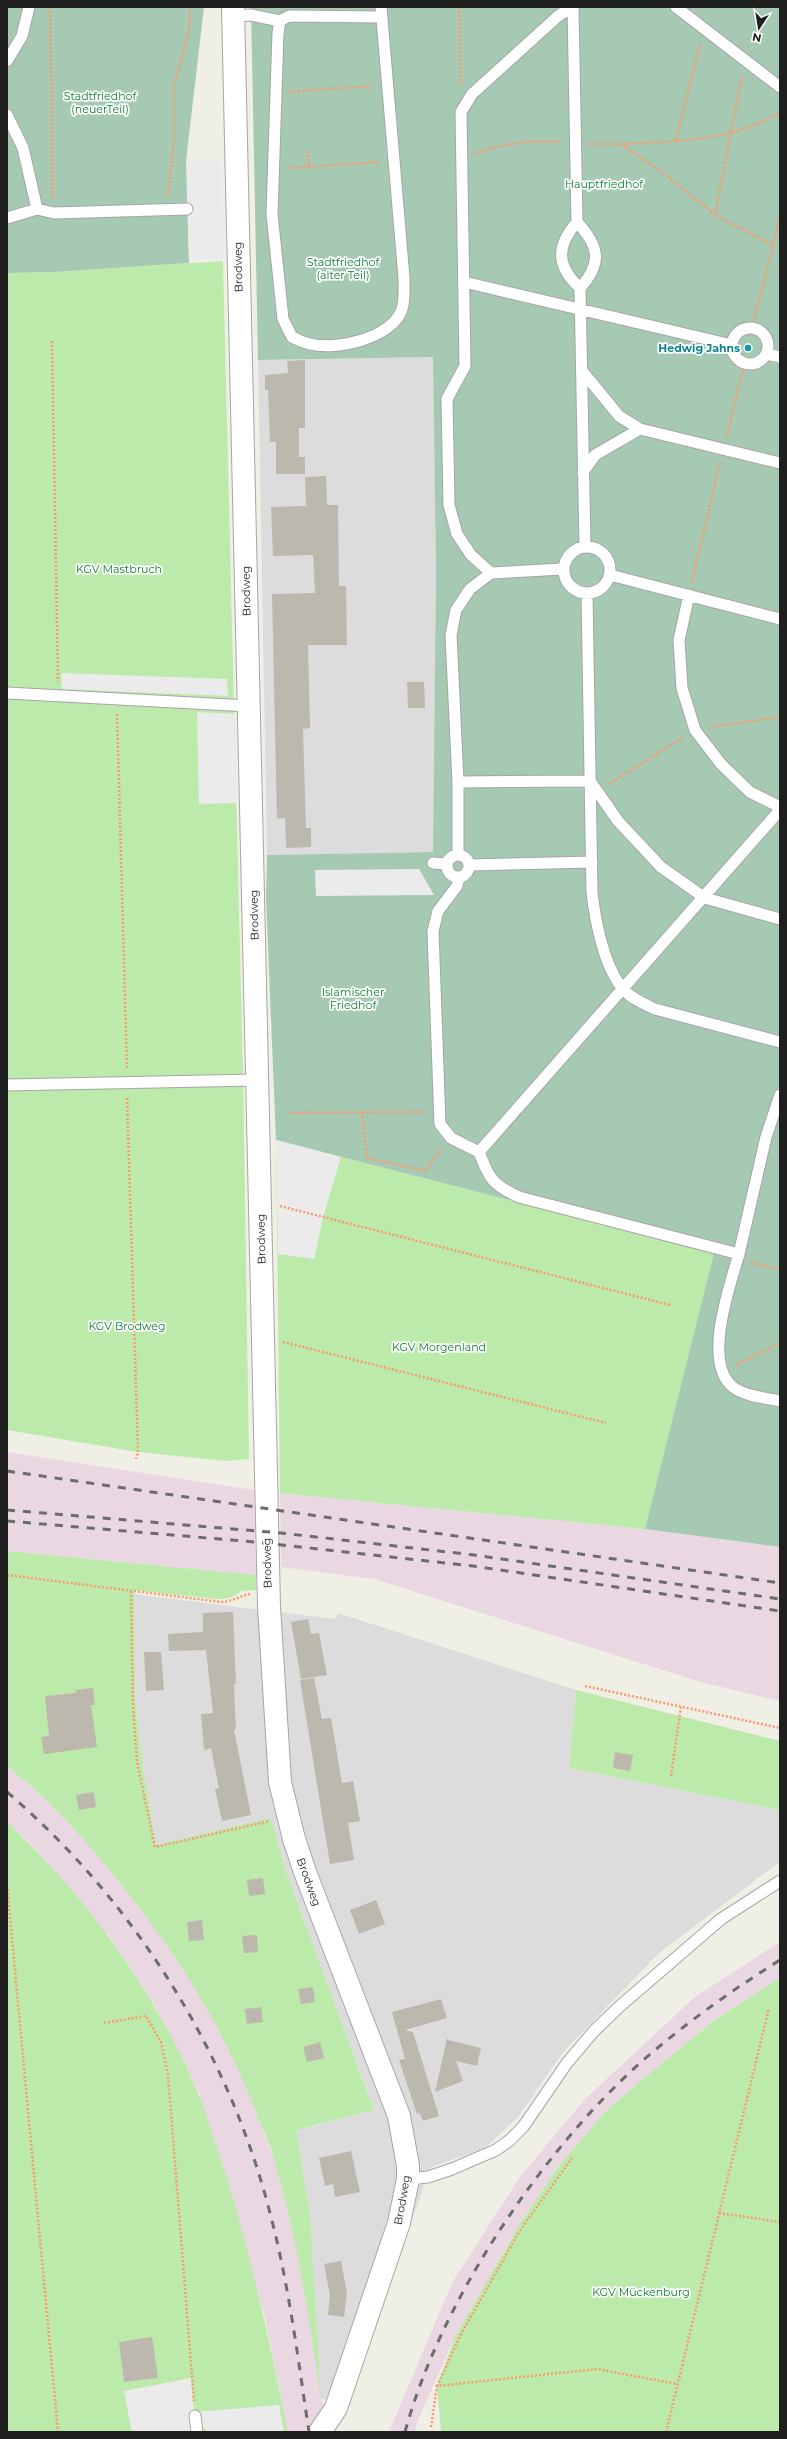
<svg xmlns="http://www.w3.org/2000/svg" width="787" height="2439" font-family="Montserrat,sans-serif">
<rect width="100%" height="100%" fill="#f0efe5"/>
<path fill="#dddcdc" d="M 433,357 L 436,571 L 433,852 L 267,855 L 258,360 Z
M 134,1594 L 335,1619 L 338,1613 L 576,1690 L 569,1768 L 780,1810 L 780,1857 L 778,1863 L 659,1953 L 564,2051 L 519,2116 L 485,2148 L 429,2168 L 420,2199 L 327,2400 L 321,2399 L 310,2215 L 296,2129 L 315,2126 L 374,2109 L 285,1869 L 271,1819 L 156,1845 L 143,1767 L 135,1699 Z"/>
<path fill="#e9d7e2" d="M 7,1452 L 254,1490 L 256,1575 L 7,1551 Z
M 280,1493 L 645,1529 L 780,1547 L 780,1701 L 701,1682 L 374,1579 L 281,1567 Z
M 7,1766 L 23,1778 L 87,1841 L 146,1915 L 197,1988 L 240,2071 L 275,2161 L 301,2263 L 327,2432 L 288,2432 L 264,2313 L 199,2093 L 155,2006 L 112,1940 L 34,1847 L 7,1822 Z
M 780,1942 L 780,1978 L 716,2019 L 643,2079 L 605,2112 L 558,2167 L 519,2225 L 455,2337 L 418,2420 L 415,2432 L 389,2432 L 452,2283 L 520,2177 L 585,2099 L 695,1997 Z"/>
<path fill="#bceaab" d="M 223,261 L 243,1073 L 249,1459 L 226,1461 L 138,1452 L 7,1430 L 7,273 L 55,272 Z
M 276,1140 L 715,1253 L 645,1529 L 280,1493 Z
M 7,1551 L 256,1575 L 256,1590 L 241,1591 C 234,1598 226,1599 216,1599 L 134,1590 L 135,1699 L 143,1767 L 156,1845 L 271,1818 L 285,1869 L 374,2110 L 296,2130 L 310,2215 L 321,2399 C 309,2318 298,2241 275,2163 C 271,2145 262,2128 256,2112 C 221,2023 176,1952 116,1878 C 84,1838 48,1798 7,1766 Z
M 576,1690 L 780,1741 L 780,1810 L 569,1768 Z
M 7,1822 C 86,1896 156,1993 198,2093 C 206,2111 211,2130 217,2148 C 249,2241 268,2336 288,2432 L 7,2432 Z
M 780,1978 L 780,2432 L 441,2432 L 437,2386 L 455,2337 L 519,2225 L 558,2167 L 605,2112 L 643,2079 L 716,2019 Z"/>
<path fill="#a6c9b3" d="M 7,7 L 204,7 L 186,161 L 189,263 L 55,272 L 7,273 Z
M 251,7 L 780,7 L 780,1547 L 645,1529 L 714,1253 L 276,1140 L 266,897 L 267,855 L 433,852 L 436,571 L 433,357 L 258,360 Z"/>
<path fill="#ebebeb" d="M 221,160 L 223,260 L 189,260 L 187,161 Z
M 61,673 L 227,679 L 228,696 L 62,689 Z
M 197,712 L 234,714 L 237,803 L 199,804 Z
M 419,869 L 434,895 L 316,896 L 315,870 Z
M 276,1140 L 341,1157 L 323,1217 L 314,1259 L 278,1254 Z
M 191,2378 L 194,2412 L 279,2405 L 284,2432 L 207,2432 L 206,2429 L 188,2432 L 132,2432 L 124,2391 Z"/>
<path fill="#bdb8ae" d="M 305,360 L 305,428 L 299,428 L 299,457 L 305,457 L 305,474 L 276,474 L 276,442 L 270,442 L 268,390 L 265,390 L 265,375 L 288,373 L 287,361 Z
M 326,476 L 327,505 L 338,505 L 339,586 L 346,586 L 347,645 L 308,645 L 310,728 L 303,729 L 306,828 L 311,828 L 311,847 L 286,848 L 285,818 L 277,819 L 272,594 L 315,593 L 314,572 L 313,555 L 273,556 L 271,507 L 306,506 L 305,477 Z
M 407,682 L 424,682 L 425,708 L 408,708 Z
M 233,1612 L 236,1684 L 234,1684 L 236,1729 L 234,1730 L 251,1815 L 222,1821 L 215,1789 L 219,1788 L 211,1748 L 204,1750 L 201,1714 L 213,1713 L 206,1650 L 169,1651 L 168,1634 L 203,1632 L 203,1613 Z
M 308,1619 L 311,1634 L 319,1633 L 327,1675 L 301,1679 L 291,1622 Z
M 144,1652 L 161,1652 L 164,1690 L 146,1691 Z
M 314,1678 L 322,1719 L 331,1718 L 342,1783 L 353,1781 L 360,1821 L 348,1823 L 354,1860 L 330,1864 L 300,1680 Z
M 93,1688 L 95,1705 L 91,1705 L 97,1747 L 44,1754 L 41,1737 L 49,1736 L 45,1696 L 76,1693 L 75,1690 Z
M 615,1752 L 633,1755 L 630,1771 L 613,1768 Z
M 94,1792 L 96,1807 L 79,1810 L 76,1795 Z
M 263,1878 L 265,1894 L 249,1896 L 247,1880 Z
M 376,1900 L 385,1924 L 359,1934 L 350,1910 Z
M 202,1920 L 204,1940 L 189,1941 L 187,1922 Z
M 257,1935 L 258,1952 L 244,1953 L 242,1936 Z
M 313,1987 L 315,2002 L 301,2004 L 298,1989 Z
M 441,1999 L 447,2018 L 405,2030 L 413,2032 L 439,2116 L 423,2121 L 420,2113 L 417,2114 L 399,2060 L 405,2059 L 392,2012 Z
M 261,2007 L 263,2022 L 247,2024 L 245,2009 Z
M 447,2038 L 448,2040 L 481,2048 L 477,2066 L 456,2061 L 463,2081 L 435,2092 Z
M 320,2042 L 324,2058 L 307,2062 L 303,2047 Z
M 351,2151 L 360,2192 L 335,2197 L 333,2184 L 325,2186 L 319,2158 Z
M 341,2261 L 347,2293 L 344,2317 L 328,2315 L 330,2295 L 324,2264 Z
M 152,2337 L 158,2378 L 124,2382 L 119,2342 Z"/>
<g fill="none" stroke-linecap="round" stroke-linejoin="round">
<g stroke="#a6a6a6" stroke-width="13">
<path id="service" d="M 573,7 L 577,222 C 599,246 603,263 580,288 L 585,546
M 676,7 L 780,87
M 233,16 L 251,15 L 280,21 L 278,33 L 272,214 L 283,319 L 292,337 C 298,340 304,343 310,344 C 336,351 393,338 402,309 C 405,301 404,288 404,278 L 381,7
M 280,21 L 289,16 L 382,17
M 7,61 L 22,36 L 29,7
M 7,115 L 23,148 L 37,209
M 7,218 L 37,209 L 54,213 L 187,209
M 577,222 C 556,246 556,266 580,288
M 464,282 L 732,345
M732 346a18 18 0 1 1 36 0a18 18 0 1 1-36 0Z
M 766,354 L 780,357
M 583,372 L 619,416 L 640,429 L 780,463
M 583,472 L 595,455 L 640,429
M564 570a23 23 0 1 1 46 0a23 23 0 1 1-46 0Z
M 491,573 L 471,555 L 457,534 L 449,505 L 447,399 L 465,366 L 461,112 L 472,94 L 557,17 L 571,7
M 610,575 L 780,619
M 587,594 L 592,892 C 595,920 604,968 624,990 C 632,999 644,1004 655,1009 L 780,1042
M 689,595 L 679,640 L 682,688 L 695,730 L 721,764 L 750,792 L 780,807
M 7,693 L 249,706
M 458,782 L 590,781 L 618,821 L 661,867 L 705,898 L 780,919
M 780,810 L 479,1152 C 489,1179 493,1185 519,1197 L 739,1254 C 730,1285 702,1363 733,1387 C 744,1396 766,1398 780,1401
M 458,855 L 458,782 L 451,635 L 456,610 L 470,589 L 491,573 L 563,569
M447 866a11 11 0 1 1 22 0a11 11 0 1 1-22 0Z
M 433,863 L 447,864
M 469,865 L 592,862
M 459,877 L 457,886 L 438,911 L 433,931 L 440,1124 L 451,1138 L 479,1152
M 7,1085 L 258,1080
M 739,1254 L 766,1137 L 780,1095
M 408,2179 L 428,2177 L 452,2169 L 496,2150 L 510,2140 L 523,2127 L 567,2063 L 594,2031 L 620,2006 L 721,1919 L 780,1881
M 195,2416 L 197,2432"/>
</g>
<g stroke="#a6a6a6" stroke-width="24">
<path id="tertiary" d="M 233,7 L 269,1607 L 280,1782 L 294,1839 L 305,1872 L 399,2116 L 408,2166 L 408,2179 L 399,2223 L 336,2408 L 320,2432"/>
</g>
<path stroke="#fa9a6b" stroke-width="2.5" stroke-dasharray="2 2" stroke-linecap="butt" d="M 50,7 L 53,199
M 459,7 L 461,84
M 290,92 L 372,86
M 676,140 L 700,44
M 589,144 L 621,144 L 667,176 L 715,215 L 773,245
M 621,144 C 674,141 734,142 780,112
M 308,151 L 309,167
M 475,154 C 503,144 531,139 561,142
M 288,168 L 380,162
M 168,195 L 174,143 L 174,87 L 189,31 L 190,7
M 715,215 L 742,76
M 752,328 L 780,216
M 52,341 L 58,682
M 727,435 L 745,363
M 692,581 L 720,463
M 117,714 L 127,1069
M 711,727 L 780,717
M 609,784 L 683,737
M 127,1098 L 138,1452 L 136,1459
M 362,1112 L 367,1158 L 425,1171 L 442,1149
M 290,1113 L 424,1112
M 280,1206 L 670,1305
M 751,1263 L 780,1269
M 283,1342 L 606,1423
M 736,1365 L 780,1343
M 7,1575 L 221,1602 C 232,1602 239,1596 250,1594
M 131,1591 L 133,1705 L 137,1762 L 155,1847 L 270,1821
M 585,1686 L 780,1728
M 671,1776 L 681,1707
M 7,1885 L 58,2432
M 104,2023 L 146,2016 L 161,2042 L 168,2075 L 194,2401
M 719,2213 L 780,2222
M 437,2386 L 461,2334 L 519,2232 L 572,2158
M 431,2427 L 437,2386 L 597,2369 L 677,2384
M 666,2432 L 769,2008"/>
<use href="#service" stroke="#fff" stroke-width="11"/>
<use href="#tertiary" stroke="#fff" stroke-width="22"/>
<path stroke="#6d6d6d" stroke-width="3" stroke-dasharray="8 8" stroke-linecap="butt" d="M 7,1471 L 780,1583
M 7,1510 L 281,1533 L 474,1555 L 780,1599
M 7,1521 L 255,1542 L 473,1566 L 780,1611
M 7,1792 C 133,1900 229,2052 270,2213 C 289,2285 298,2359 309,2432
M 405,2432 C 440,2302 541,2152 640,2063 C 684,2024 731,1991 780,1960"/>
</g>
<circle fill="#0f9aa8" stroke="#fff" stroke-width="1.5" cx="748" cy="348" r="4"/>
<g text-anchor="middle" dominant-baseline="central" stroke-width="3.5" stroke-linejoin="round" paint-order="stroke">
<g font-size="11" fill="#0b7f2e" stroke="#fff">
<text x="100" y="96">Stadtfriedhof<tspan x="100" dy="13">(neuerTeil)</tspan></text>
<text x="604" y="184">Hauptfriedhof</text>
<text x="343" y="262">Stadtfriedhof<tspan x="343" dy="13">(alter Teil)</tspan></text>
<text x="119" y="569">KGV Mastbruch</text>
<text x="353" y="992">Islamischer<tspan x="353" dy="13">Friedhof</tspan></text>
<text x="127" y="1326">KGV Brodweg</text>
<text x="439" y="1347">KGV Morgenland</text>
<text x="641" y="2292">KGV Mückenburg</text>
</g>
<g font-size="11" fill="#1f1f1f" stroke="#fff">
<text transform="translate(238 267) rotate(-91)">Brodweg</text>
<text transform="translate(246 591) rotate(-91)">Brodweg</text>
<text transform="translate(254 915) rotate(-91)">Brodweg</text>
<text transform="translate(261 1239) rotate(-91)">Brodweg</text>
<text transform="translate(267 1563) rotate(-91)">Brodweg</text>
<text transform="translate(309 1882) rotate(70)">Brodweg</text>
<text transform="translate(402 2200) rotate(-80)">Brodweg</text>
</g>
<g font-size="11" font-weight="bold" fill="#0d838f" stroke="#fff" text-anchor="end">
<text x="740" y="348">Hedwig Jahns</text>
</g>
</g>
<rect width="787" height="2439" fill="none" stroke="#1f1f1f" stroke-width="16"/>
<g transform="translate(759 28) rotate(192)" stroke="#ffffff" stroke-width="3" paint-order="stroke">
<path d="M0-3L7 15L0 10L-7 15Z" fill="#1f1f1f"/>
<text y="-6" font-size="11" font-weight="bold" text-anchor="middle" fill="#1f1f1f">N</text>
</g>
</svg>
